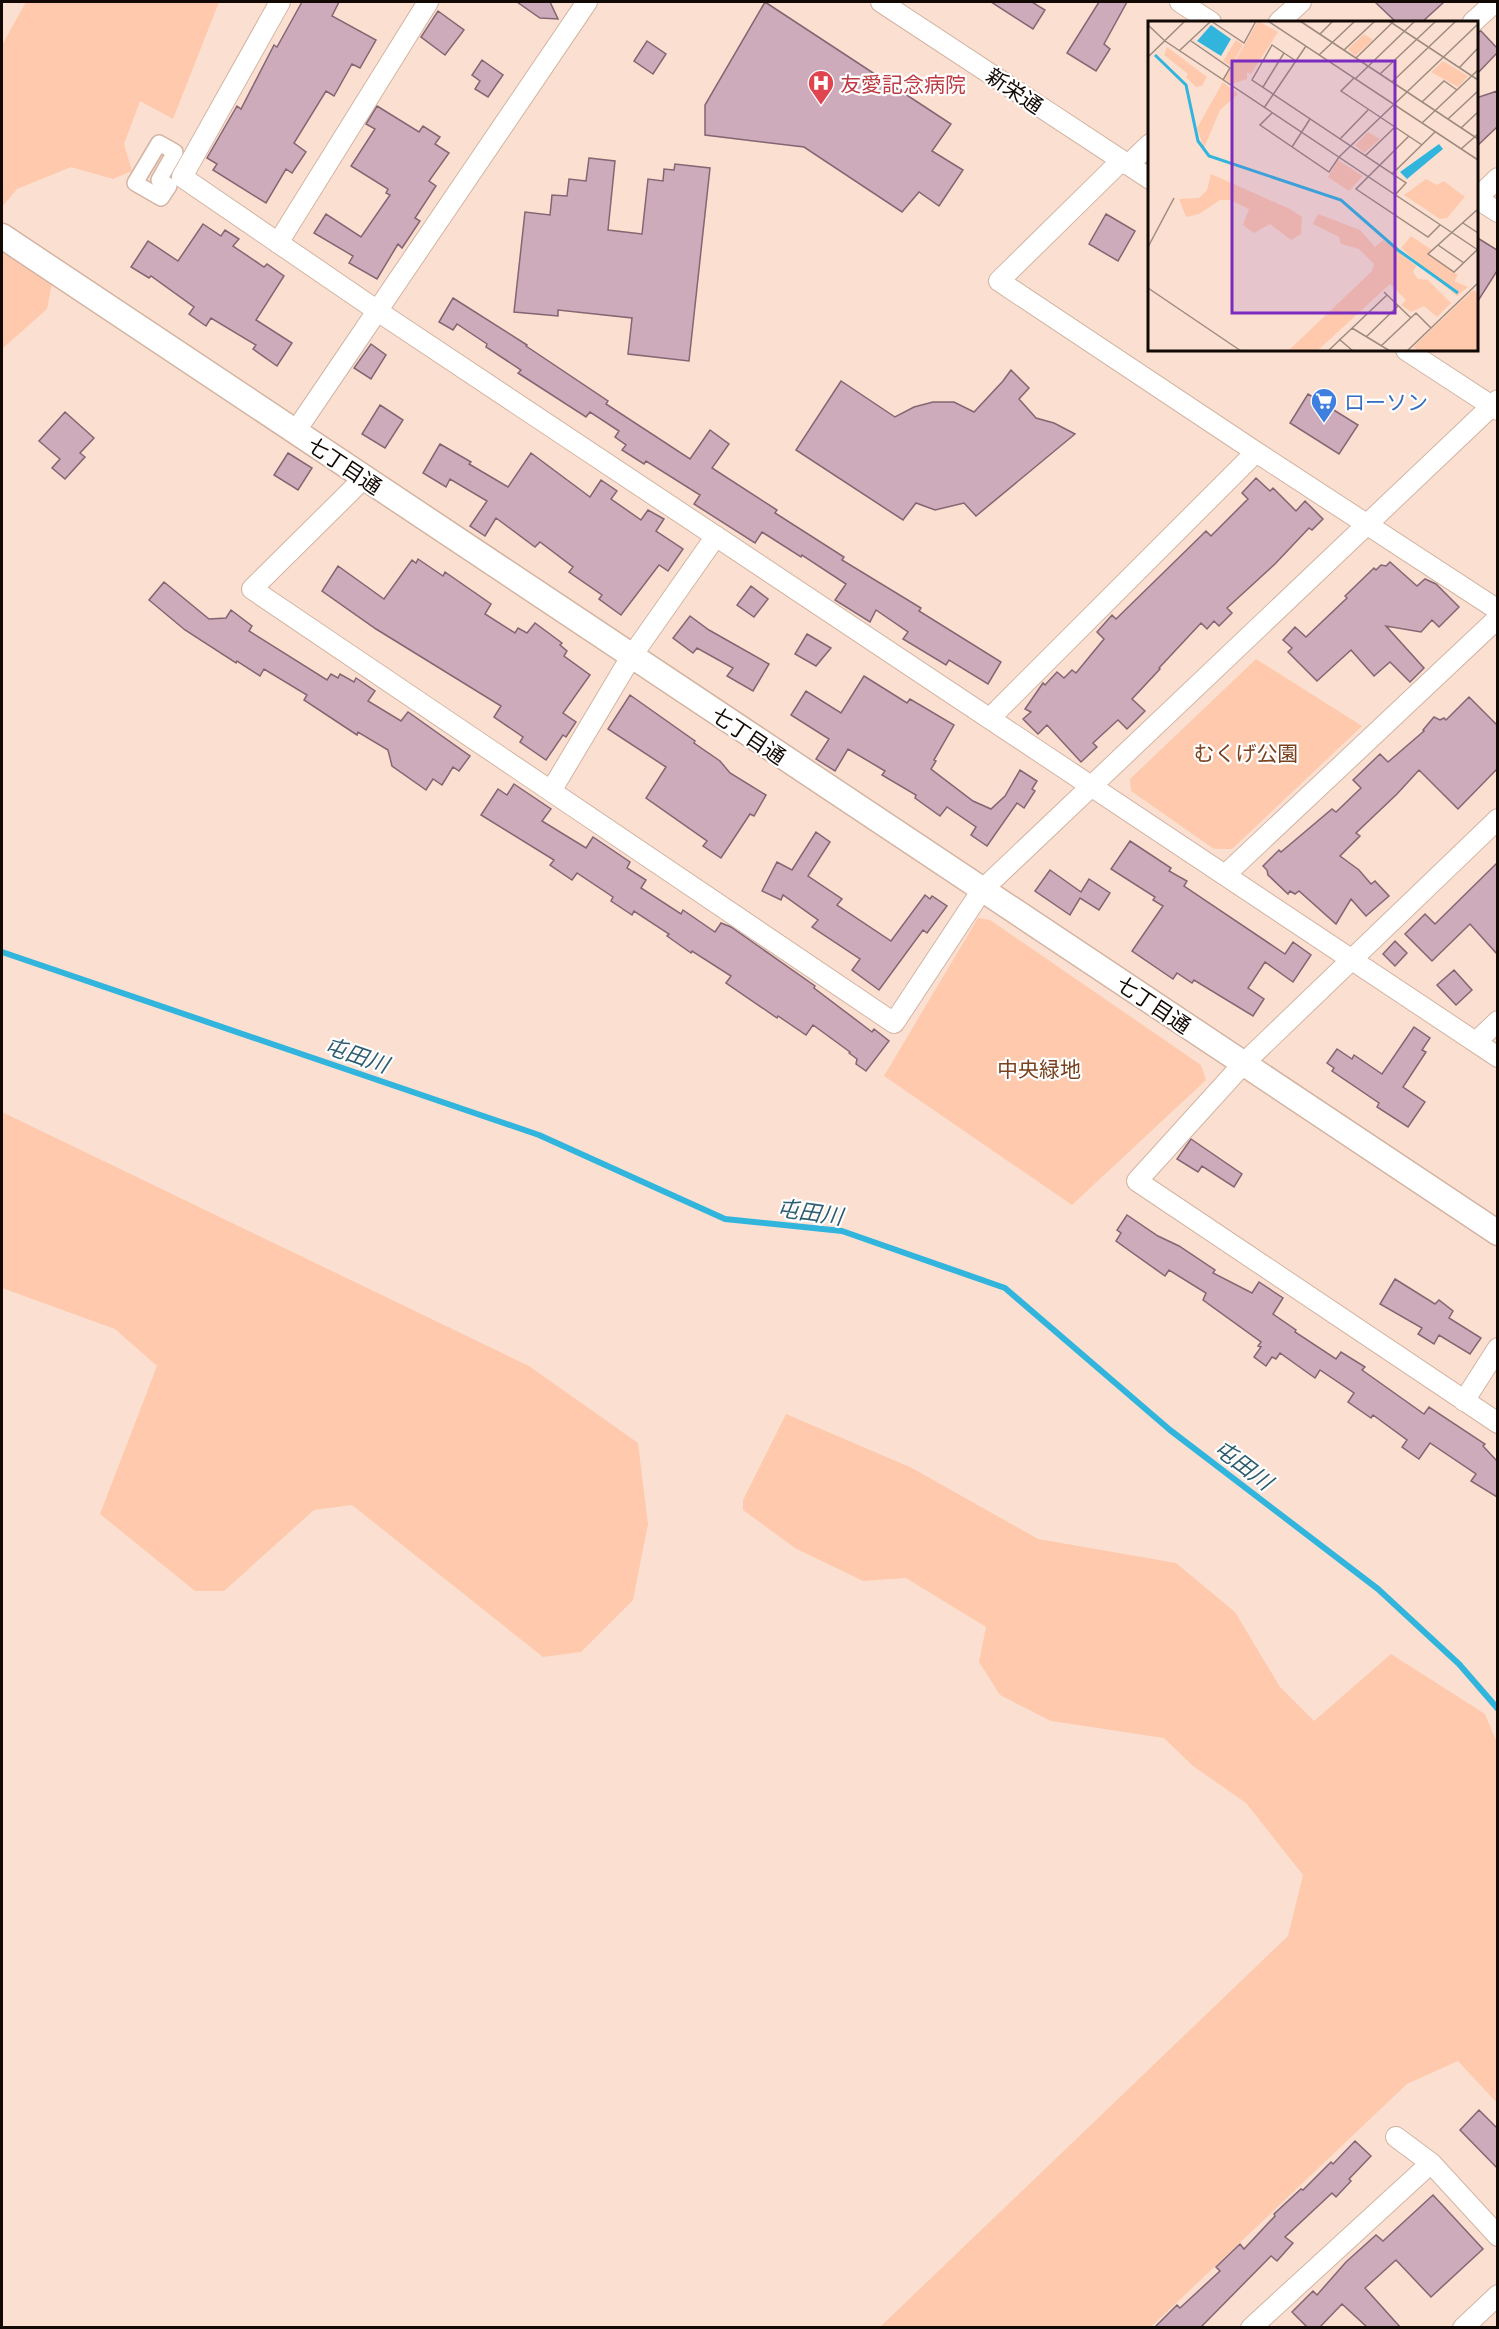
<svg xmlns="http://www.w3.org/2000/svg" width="1499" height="2329" font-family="Barlow,'Noto Sans JP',sans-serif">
<rect width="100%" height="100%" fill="#fbe0d1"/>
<path fill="#fec9ac" d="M 26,2 L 219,2 L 173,119 L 140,101 L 124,144 L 132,171 L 113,179 L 71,167 L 17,189 L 2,207 L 2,45 Z
M 2,249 L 52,283 L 47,309 L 2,349 Z
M 1256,659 L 1362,726 L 1232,849 L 1214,849 L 1131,791 L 1130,779 Z
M 978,918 L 990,920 L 1201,1065 L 1206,1080 L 1072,1205 L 884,1076 Z
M 2,1112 L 529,1366 L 638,1443 L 648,1524 L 633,1600 L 581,1652 L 543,1657 L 352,1505 L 314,1510 L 224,1591 L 195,1591 L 100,1514 L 157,1366 L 115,1329 L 2,1288 Z
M 786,1414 L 912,1468 L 1038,1539 L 1176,1563 L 1235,1612 L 1280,1687 L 1314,1721 L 1391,1654 L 1485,1714 L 1498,1745 L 1497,2103 L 1458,2061 L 1407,2084 L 1151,2327 L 880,2327 L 1288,1936 L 1303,1875 L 1246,1803 L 1193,1766 L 1164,1738 L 1051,1721 L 1000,1695 L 979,1662 L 986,1627 L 906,1578 L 863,1581 L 795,1548 L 743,1510 L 743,1500 Z"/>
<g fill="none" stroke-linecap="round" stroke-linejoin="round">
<path stroke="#32b5dd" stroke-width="6" d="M 2,952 L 539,1135 L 725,1219 L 842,1231 L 1005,1288 L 1170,1430 L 1378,1589 L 1459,1664 L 1498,1709"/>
</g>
<path fill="#cdabba" stroke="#846572" stroke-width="1.5" d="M 302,2 L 339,2 L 332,16 L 376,40 L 360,68 L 352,64 L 334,96 L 326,91 L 294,143 L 306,152 L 292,173 L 286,169 L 266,203 L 213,170 L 217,164 L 207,158 L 237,106 L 241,109 L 274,45 L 277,47 Z
M 517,2 L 550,2 L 558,19 L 540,18 Z
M 765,2 L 951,124 L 932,151 L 963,170 L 939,206 L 919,192 L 902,212 L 804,147 L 705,135 L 705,105 Z
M 991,2 L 1032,2 L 1045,10 L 1033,29 Z
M 1099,2 L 1127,2 L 1104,44 L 1110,49 L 1096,71 L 1067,53 Z
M 1375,2 L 1444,2 L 1422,22 L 1396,22 Z
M 438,11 L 464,30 L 445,55 L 421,37 Z
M 1481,31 L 1497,48 L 1497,53 L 1476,75 L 1476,33 Z
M 647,41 L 666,54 L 653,74 L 634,61 Z
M 482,60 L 503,75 L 488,97 L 475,89 L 480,81 L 472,75 Z
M 1497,91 L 1497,127 L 1476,147 L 1476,98 Z
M 377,106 L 419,132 L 423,126 L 440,137 L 435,144 L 449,153 L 429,181 L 436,186 L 415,218 L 420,221 L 402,248 L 398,244 L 377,279 L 349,263 L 353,256 L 314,233 L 326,214 L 361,237 L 390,195 L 386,193 L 388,189 L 351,166 L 375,129 L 366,124 Z
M 589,158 L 615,161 L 608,230 L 642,234 L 648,179 L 663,181 L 664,169 L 674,170 L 675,164 L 710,168 L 689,361 L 628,354 L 632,318 L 558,310 L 558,316 L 514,312 L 525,212 L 550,215 L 552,195 L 567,196 L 569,179 L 586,181 Z
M 1106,214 L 1135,231 L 1118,261 L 1089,244 Z
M 203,224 L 221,236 L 225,230 L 239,239 L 233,246 L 264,267 L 267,264 L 284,276 L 256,320 L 292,343 L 277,366 L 253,349 L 256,345 L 211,318 L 206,326 L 189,314 L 194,307 L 151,276 L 149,278 L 131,267 L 148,241 L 178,261 Z
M 1476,237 L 1497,250 L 1497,271 L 1476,304 Z
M 453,298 L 527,345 L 526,346 L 608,401 L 606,404 L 690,459 L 710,430 L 729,444 L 712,468 L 777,510 L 775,513 L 844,557 L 842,560 L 921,608 L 919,611 L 1001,662 L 988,684 L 949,660 L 946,665 L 903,639 L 908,632 L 876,610 L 870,622 L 835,600 L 846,584 L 802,555 L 801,557 L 762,532 L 755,543 L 694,504 L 700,495 L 646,461 L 644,464 L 622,450 L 626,445 L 615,437 L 619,431 L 590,412 L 586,417 L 518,373 L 521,370 L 486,347 L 487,344 L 457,324 L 453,330 L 439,322 Z
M 371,344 L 386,355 L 371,379 L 354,368 Z
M 1011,370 L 1029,388 L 1019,399 L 1036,418 L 1054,423 L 1075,434 L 976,516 L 964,503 L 935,510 L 916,503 L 903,520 L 796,450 L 841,381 L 895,417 L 914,407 L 933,402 L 954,402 L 974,412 L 1003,381 Z
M 1308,394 L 1358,425 L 1339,454 L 1290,423 Z
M 380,405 L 403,420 L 385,448 L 362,434 Z
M 65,412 L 94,438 L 80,453 L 85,457 L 65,479 L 52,468 L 60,459 L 39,441 Z
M 440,444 L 471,462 L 469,464 L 508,487 L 531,453 L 590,497 L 601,480 L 617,491 L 611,499 L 641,520 L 648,510 L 664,519 L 656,531 L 683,549 L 668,571 L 659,565 L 621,615 L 599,599 L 602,595 L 569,572 L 573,567 L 540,542 L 535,547 L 496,518 L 485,536 L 470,526 L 487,501 L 450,479 L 446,487 L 423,473 Z
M 288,453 L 312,468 L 298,490 L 274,475 Z
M 1256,478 L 1270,491 L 1273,488 L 1296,511 L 1305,501 L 1323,519 L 1312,530 L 1309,528 L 1275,564 L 1227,608 L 1232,613 L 1219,626 L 1214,621 L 1207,629 L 1201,623 L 1159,668 L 1160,669 L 1132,699 L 1145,711 L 1127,729 L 1118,720 L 1093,743 L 1097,747 L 1081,762 L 1047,725 L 1038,734 L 1023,719 L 1031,712 L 1025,709 L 1043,683 L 1045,685 L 1057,672 L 1064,678 L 1072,670 L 1076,673 L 1104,639 L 1097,632 L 1112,615 L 1116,619 L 1206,531 L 1211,536 L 1248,499 L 1242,493 Z
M 418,559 L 443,576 L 445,572 L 491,604 L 485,614 L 515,633 L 518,628 L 527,633 L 535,623 L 562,643 L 560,645 L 567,651 L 564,656 L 590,675 L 563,713 L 576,722 L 566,737 L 563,735 L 546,760 L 520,742 L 523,737 L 494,717 L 501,706 L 376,629 L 322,591 L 338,566 L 384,599 L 412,560 L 416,563 Z
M 1390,562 L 1417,586 L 1425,579 L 1436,584 L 1459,607 L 1439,627 L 1432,620 L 1421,632 L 1386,626 L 1424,668 L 1410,682 L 1390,662 L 1374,676 L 1351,650 L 1317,681 L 1288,652 L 1292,648 L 1283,640 L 1295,627 L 1306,637 L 1347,598 L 1345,596 L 1374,568 L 1376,570 L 1381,565 L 1386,566 Z
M 164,582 L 209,619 L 226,618 L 231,610 L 252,626 L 249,631 L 327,680 L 331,674 L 338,678 L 340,674 L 354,682 L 356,678 L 375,691 L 368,701 L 401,721 L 408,712 L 470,756 L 459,771 L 453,767 L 442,785 L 433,779 L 426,790 L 392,766 L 388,750 L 358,732 L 357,735 L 304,700 L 307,695 L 264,669 L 260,676 L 237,661 L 236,663 L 185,630 L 149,600 Z
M 751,586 L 768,599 L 754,617 L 737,605 Z
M 690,616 L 709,630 L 769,664 L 753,691 L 727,676 L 733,668 L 697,648 L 693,653 L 673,638 Z
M 807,634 L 831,648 L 816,666 L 795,654 Z
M 864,676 L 907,703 L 910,699 L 954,725 L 934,760 L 936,761 L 931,769 L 973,801 L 991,809 L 1005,796 L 1020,770 L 1037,781 L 1032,789 L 1035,791 L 1024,808 L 1017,803 L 987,846 L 971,835 L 976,827 L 947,807 L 940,816 L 915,798 L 916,795 L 882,775 L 885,771 L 848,749 L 835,771 L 816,759 L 829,739 L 791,715 L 806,691 L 841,713 Z
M 630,695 L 695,741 L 694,743 L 720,761 L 730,773 L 766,795 L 754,816 L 750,814 L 721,858 L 703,846 L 707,841 L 646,798 L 666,767 L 608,729 Z
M 1469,697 L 1497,725 L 1497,769 L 1458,809 L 1419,770 L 1397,794 L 1356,833 L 1360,836 L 1340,856 L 1359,870 L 1371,884 L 1375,881 L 1389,896 L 1366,916 L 1351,899 L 1336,924 L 1299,891 L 1295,894 L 1290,891 L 1288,894 L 1268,875 L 1267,870 L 1263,866 L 1279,850 L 1281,852 L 1332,809 L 1336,812 L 1361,788 L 1353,780 L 1380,754 L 1388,762 L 1424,731 L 1423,730 L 1434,717 L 1440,720 L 1444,718 L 1446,720 Z
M 514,784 L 551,809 L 542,821 L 586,848 L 593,837 L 630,862 L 627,868 L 646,880 L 641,888 L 681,914 L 683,910 L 715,932 L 721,923 L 731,927 L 815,986 L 814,988 L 872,1032 L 874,1029 L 889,1041 L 866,1071 L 856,1064 L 857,1059 L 849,1053 L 850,1052 L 813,1025 L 806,1035 L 778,1016 L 777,1018 L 726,983 L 731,976 L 692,951 L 691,953 L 667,936 L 669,934 L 634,911 L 632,915 L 611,901 L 613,897 L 577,873 L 572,880 L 550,865 L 554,860 L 481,815 L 498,789 L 507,795 Z
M 816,832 L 830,842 L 808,876 L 842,899 L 837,905 L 891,941 L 925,895 L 930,899 L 932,896 L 947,906 L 927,933 L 923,930 L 879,990 L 852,970 L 860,959 L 812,927 L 818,920 L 783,895 L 781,900 L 762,891 L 777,862 L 792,870 Z
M 1130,841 L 1171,868 L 1169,871 L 1187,881 L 1184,886 L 1285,954 L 1293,942 L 1311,955 L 1293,982 L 1265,962 L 1248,988 L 1264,999 L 1253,1016 L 1194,980 L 1192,983 L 1177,973 L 1173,979 L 1132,951 L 1163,906 L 1153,900 L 1155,897 L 1111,869 Z
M 1497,863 L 1497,954 L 1470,924 L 1432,961 L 1405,934 L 1425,914 L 1435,924 Z
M 1050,870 L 1081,892 L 1089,879 L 1110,893 L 1099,910 L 1080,898 L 1070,915 L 1035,891 Z
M 1395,941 L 1407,953 L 1395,966 L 1383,954 Z
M 1454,970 L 1472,990 L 1456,1005 L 1437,985 Z
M 1414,1027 L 1430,1038 L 1422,1050 L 1426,1052 L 1403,1087 L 1425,1102 L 1408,1127 L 1377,1107 L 1379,1103 L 1332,1071 L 1334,1068 L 1327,1063 L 1337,1049 L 1352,1059 L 1354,1055 L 1382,1074 Z
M 1191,1139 L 1242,1174 L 1234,1187 L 1202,1166 L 1198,1172 L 1177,1159 Z
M 1127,1215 L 1158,1236 L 1179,1246 L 1215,1270 L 1213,1273 L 1252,1293 L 1259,1282 L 1283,1298 L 1273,1314 L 1296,1330 L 1295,1332 L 1336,1359 L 1341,1352 L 1365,1367 L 1362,1370 L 1424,1414 L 1429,1407 L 1485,1444 L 1483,1446 L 1497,1461 L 1497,1497 L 1471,1481 L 1476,1474 L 1430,1443 L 1419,1459 L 1402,1447 L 1407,1440 L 1373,1415 L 1371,1418 L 1348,1402 L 1354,1393 L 1320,1370 L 1315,1378 L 1280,1353 L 1276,1359 L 1272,1357 L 1266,1366 L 1254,1357 L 1261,1347 L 1258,1346 L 1261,1342 L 1203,1300 L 1206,1293 L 1169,1270 L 1165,1276 L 1116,1241 L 1121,1233 L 1117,1230 Z
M 1395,1279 L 1435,1304 L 1439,1300 L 1453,1311 L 1449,1318 L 1481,1338 L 1470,1354 L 1439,1335 L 1434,1344 L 1418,1334 L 1422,1328 L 1380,1304 Z
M 1479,2110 L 1497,2128 L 1497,2168 L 1460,2130 Z
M 1355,2141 L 1371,2156 L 1349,2179 L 1351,2181 L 1336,2197 L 1332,2193 L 1285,2237 L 1293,2243 L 1277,2261 L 1271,2256 L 1200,2328 L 1154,2328 L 1177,2305 L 1180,2308 L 1220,2271 L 1216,2267 L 1240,2244 L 1244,2249 L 1275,2216 L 1274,2214 L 1301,2189 L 1303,2190 L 1331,2162 L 1333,2164 Z
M 1433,2195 L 1483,2249 L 1431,2297 L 1396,2260 L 1365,2288 L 1401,2328 L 1368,2328 L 1342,2304 L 1319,2328 L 1308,2328 L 1292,2312 L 1313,2291 L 1317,2295 L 1346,2262 L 1376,2235 L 1383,2241 Z"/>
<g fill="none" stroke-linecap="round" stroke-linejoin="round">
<g stroke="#d4b3a2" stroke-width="18">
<path id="pedestrian" d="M 159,143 L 175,152 L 159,180 L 169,186 L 161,198 L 135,183 Z"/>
</g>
<g stroke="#d4b3a2" stroke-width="22">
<path id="minor" d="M 280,2 L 182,177 L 388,318 L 1498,1057
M 881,2 L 1150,179
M 1180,2 L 1211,22
M 1279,22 L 1301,2
M 1473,22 L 1495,2
M 1121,161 L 999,281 L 1256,452 L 1498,610
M 1128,165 L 1150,144
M 1476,198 L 1498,212
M 1477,198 L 1498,178
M 278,243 L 428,2
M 1406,350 L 1498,410
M 295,432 L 587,2
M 364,478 L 252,589 L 894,1023 L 982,890 L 1498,400
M 990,718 L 1256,452
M 551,791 L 631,657 L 716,536
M 1498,819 L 1243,1064 L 1137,1181 L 1498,1423
M 1225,875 L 1498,618
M 1476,1042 L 1498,1021
M 1464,1401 L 1498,1348
M 1396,2137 L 1431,2163 L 1498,2236
M 1251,2328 L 1431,2163
M 1463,2328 L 1498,2295"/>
</g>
<g stroke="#d4b3a2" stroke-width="27">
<path id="tertiary" d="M 2,236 L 1498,1233"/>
</g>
<use href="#pedestrian" stroke="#fff" stroke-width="15"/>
<use href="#minor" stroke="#fff" stroke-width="20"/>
<use href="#tertiary" stroke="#fff" stroke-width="24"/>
</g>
<defs>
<g id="hospital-pin" transform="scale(1.35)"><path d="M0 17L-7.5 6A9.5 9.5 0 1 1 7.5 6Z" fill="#e0444e" stroke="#fff"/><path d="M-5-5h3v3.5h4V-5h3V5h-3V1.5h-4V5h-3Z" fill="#fff"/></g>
<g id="supermarket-pin" transform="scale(1.35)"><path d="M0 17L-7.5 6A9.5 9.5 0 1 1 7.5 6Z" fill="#3f7fe0" stroke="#fff"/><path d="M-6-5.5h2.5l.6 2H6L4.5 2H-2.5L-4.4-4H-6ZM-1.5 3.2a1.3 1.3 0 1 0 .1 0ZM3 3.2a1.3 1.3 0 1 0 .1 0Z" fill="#fff"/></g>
</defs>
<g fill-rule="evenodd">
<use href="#hospital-pin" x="821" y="83"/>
<use href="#supermarket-pin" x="1324" y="401"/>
</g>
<g text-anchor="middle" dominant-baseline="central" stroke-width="4.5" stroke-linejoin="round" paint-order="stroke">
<g font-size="21" fill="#be3a42" stroke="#fff" text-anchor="start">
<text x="840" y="83">友愛記念病院</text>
</g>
<g font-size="21" fill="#130904" stroke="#fff">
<text transform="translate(1015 90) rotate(34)">新栄通</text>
<text transform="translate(345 465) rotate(34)">七丁目通</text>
<text transform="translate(749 735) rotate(34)">七丁目通</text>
<text transform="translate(1154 1004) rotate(34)">七丁目通</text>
</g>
<g font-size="21" fill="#366cbe" stroke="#fff" text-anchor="start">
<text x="1344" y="401">ローソン</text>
</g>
<g font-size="21" fill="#79411e" stroke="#fff">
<text x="1246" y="752">むくげ公園</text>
<text x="1039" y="1068">中央緑地</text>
</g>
<g font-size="22" font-style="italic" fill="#2c5e70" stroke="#fff">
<text transform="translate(357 1054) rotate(19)">屯田川</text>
<text transform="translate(810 1211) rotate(8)">屯田川</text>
<text transform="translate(1244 1464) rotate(37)">屯田川</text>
</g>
</g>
<g transform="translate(1148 21)">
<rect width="330" height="330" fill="#fbe0d1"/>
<path d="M 110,0 L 130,11 L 103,53 L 99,51 L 99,58 L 84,63 L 77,58 ZM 216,13 L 225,19 L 207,35 L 200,28 ZM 88,19 L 95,24 L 83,45 L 75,40 ZM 19,26 L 59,56 L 54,65 L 48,66 L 38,56 L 40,53 L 16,34 ZM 295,40 L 320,55 L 310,66 L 283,51 ZM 75,61 L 90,73 L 72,89 L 56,127 L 49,107 ZM 220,111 L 232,118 L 216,132 L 207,124 ZM 190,139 L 215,155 L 201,170 L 180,156 ZM 63,153 L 142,188 L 154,196 L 153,213 L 143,219 L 122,203 L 106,212 L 95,204 L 101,188 L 82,179 L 72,179 L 51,193 L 38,196 L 31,178 L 51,177 L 59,169 ZM 278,158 L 289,164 L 296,160 L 317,176 L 299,197 L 292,198 L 256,174 ZM 170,193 L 212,209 L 227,226 L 235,219 L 245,226 L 268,245 L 265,251 L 270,258 L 280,259 L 303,282 L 289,296 L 276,285 L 263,291 L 253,284 L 258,279 L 242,263 L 169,330 L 140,330 L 224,250 L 226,243 L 211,228 L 193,223 L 191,216 L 165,203 ZM 263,215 L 284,229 L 280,233 L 310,254 L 306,260 L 320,266 L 309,275 L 253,227 ZM 325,269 L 330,272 L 330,330 L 272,330 L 265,326 Z" fill="#fec9ac"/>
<path d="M 63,4 L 83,18 L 73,35 L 49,20 ZM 291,123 L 295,128 L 259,158 L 252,151 Z" fill="#32b5dd"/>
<path fill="none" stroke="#32b5dd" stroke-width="3" d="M 7,34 L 38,64 L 50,120 L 61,135 L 193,179 L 250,229 L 310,272"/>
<path fill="none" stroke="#9e8a7f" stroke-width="1.5" d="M 63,0 L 96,22 L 108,0M 120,0 L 330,139M 152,0 L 330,118M 241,0 L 330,59M 0,4 L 17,20 L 330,229M 172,13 L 185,0M 43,20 L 82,47 L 75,59M 196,29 L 227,0M 31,30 L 63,0M 171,34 L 207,0M 0,36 L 37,0M 208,37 L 246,0M 148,40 L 124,24 L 104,59 L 258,162 L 247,174M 311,47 L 330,27M 232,53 L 288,0M 206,57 L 193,70 L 274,124M 207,58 L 267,0M 244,61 L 308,0M 115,66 L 136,32M 274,81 L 296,60 L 309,69M 116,87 L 158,25M 124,92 L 112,104 L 181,151 L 191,136 L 330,3M 300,98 L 330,70M 274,102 L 330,49M 313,107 L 330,91M 261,115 L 208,168 L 280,216 L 292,204M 192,118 L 220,89M 144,126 L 162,98M 313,128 L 330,113M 217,135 L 247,106M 244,153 L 287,111M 315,202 L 330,212M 290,224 L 316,242M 0,226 L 26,177M 330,228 L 306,251 L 280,233 L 330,188M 0,267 L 93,330M 236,271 L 263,297M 204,307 L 242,330M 218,316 L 250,285M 191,318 L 205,330M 233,325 L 268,292 L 283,307M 180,330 L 239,274M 259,330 L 330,262"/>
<path fill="#7b2cbf" fill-opacity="0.15" stroke="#7b2cbf" stroke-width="3" d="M 84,40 L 247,40 L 247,292 L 84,292 Z"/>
<rect width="330" height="330" fill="none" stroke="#130904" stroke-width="3"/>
</g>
<rect width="1499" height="2329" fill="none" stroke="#130904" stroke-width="6"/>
</svg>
